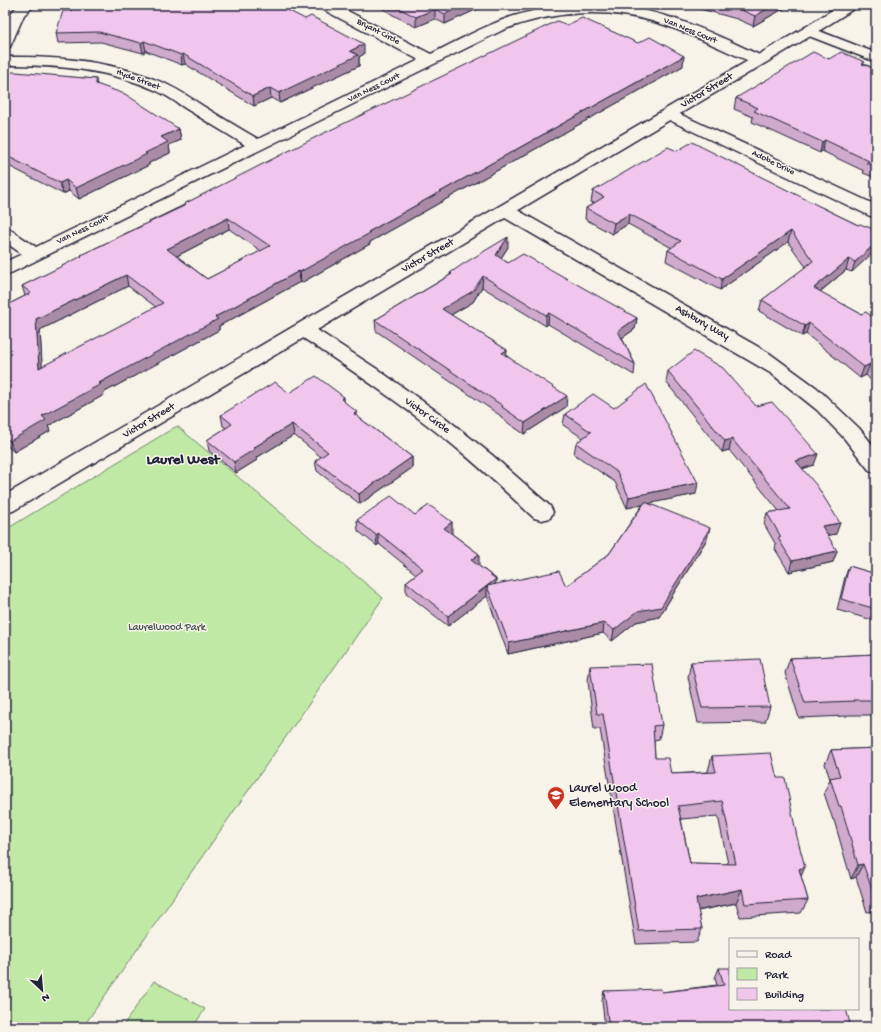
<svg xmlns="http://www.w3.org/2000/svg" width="881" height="1032" font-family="'Gochi Hand',sans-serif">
<rect width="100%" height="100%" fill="#f7f3e8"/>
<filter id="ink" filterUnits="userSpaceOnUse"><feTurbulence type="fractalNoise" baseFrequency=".025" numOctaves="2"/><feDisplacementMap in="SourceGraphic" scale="8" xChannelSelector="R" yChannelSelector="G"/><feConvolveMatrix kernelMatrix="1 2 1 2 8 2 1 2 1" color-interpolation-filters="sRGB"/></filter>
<g filter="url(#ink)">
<path fill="#c0e9a5" stroke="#718670" d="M 177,426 L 383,598 L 83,1027 L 5,1027 L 5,530 Z
M 154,981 L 205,1009 L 193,1027 L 122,1027 Z"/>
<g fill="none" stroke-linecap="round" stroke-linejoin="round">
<g stroke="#22223b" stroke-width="3">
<path id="minor" d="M 19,5 L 35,5 L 24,15 L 10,47 L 5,48 C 5,31 5,16 19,5 Z
M 318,5 L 336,5 L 431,54 C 458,41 485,25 514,16 C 565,1 618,1 669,17 C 702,27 733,43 764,57 L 766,60 L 764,63 L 759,64 L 754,63 C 722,50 691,33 658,23 C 607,7 553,11 503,30 L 11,273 L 5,275 L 5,262 L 22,254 L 5,242 L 5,229 L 11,230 L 36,247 L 245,145 C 228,134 210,124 193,113 C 181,106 170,97 157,91 C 109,69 57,65 5,65 L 5,57 C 60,56 115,61 166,84 C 179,90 191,98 203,106 C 221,117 239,128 258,139 L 419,60 L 320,8 Z
M 809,27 L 876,53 L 876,62 L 804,34 L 802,31 L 804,28 Z
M 669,109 L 876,205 L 876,217 L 870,216 L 663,117 L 661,114 L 663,111 Z
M 506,206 L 512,207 L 769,353 L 817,388 L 859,428 L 876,449 L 876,473 L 869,470 L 844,438 L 817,410 L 772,374 L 500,215 L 497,211 L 500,207 Z
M 304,324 L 311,326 L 377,369 L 442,415 L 492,455 L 550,506 L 553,512 L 550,518 L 542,520 L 534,518 C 506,492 478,465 448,441 C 400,403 349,368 297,334 L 294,330 L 297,326 Z"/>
</g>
<g stroke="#22223b" stroke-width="3">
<path id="tertiary" d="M 840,5 L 857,5 L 855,8 L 814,34 L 13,511 L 5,513 L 5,495 L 804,28 Z"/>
</g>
<use href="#minor" fill="#f7f3e8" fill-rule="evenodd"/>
<use href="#tertiary" fill="#f7f3e8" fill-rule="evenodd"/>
</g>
<path fill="#cfaacc" stroke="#22223b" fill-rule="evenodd" d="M 377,5 L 486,5 L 445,24 L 435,19 L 416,27 L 393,15 Z
M 686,5 L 790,5 L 753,26 L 737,19 Z
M 71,11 L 364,54 L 359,57 L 359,66 L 339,75 L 280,103 L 271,98 L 254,106 L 185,64 L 182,65 L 146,51 L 143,53 L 101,42 L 58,43 L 56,33 Z
M 567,25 L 683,66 L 370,242 L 370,244 L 301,283 L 300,282 L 219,326 L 219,330 L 103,393 L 104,395 L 48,426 L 50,431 L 14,452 L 5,444 L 5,306 L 25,296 L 22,286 L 81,257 L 81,255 L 184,205 L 184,204 ZM 229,229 L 261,251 L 207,279 L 177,256 ZM 128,286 L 156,307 L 42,367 L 40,330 Z
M 829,59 L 864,64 L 876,69 L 876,178 L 863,173 L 864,171 L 822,151 L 820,153 L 752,122 L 753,117 L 734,109 L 736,98 Z
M 5,72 L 96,79 L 97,85 L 179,129 L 181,140 L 169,145 L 170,153 L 149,163 L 149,165 L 79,199 L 69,191 L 63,194 L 5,164 Z
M 677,151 L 823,208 L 858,225 L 876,230 L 852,272 L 846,270 L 820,292 L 861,314 L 875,319 L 876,318 L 876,386 L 866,375 L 860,378 L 806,334 L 802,336 L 759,311 L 762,300 L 806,267 L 788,242 L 720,290 L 666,261 L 668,250 L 672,248 L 628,224 L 612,234 L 585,219 L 586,208 L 594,203 L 591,202 L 593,191 Z
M 508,247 L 501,258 L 508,263 L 637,318 L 635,329 L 622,338 L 635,364 L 634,375 L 548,324 L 546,326 L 482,287 L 473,302 L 451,315 L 507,350 L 506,355 L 566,407 L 524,434 L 501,418 L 501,416 L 376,331 L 375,320 L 450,275 L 450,273 Z
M 668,371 L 756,406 L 814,465 L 802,469 L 836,534 L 827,535 L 837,551 L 833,562 L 789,572 L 775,549 L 776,545 L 764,524 L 767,513 L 779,511 L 729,450 L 722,452 L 666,382 Z
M 289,393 L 344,402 L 358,417 L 412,457 L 412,468 L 360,504 L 317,471 L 315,461 L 321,457 L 294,435 L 256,458 L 257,460 L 236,473 L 209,451 L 207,440 L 226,428 L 223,426 L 221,415 Z
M 565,414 L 696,494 L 649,503 L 707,539 L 659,617 L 636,622 L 612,641 L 603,633 L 508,654 L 487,596 L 448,626 L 406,593 L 406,582 L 416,574 L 379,544 L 377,546 L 358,531 L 357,520 L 415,515 L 452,522 L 451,533 L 479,554 L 478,565 L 496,579 L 495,585 L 566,586 L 609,554 L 643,504 L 627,508 L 615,482 L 574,454 L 576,443 L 583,438 L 563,425 Z
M 849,566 L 876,574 L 876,621 L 837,610 L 845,577 Z
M 876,654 L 876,715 L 848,715 L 847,716 L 799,718 L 785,673 L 790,658 Z
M 691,662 L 770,707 L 765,722 L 698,723 L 688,677 Z
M 590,666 L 662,725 L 659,739 L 654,740 L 655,758 L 671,774 L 708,772 L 708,771 L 712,756 L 777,778 L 801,876 L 808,900 L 801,913 L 740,917 L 736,903 L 698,911 L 702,929 L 697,942 L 636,944 L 600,729 L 594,729 L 588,681 ZM 718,816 L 728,864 L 690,863 L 681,819 Z
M 876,748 L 876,911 L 867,912 L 856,877 L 851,879 L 834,820 L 833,820 L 824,793 L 830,779 L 825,764 L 831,750 Z
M 719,968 L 851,1027 L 605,1027 L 602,1001 L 604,991 L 662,992 L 717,985 L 715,978 Z"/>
<path fill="#a98ba6" stroke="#22223b" d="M 464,5 L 486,5 L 445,24 L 445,14 Z
M 774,5 L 790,5 L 753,26 L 755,16 Z
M 435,9 L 435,19 L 416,27 L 416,17 Z
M 144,41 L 146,51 L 143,53 L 141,43 Z
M 364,44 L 364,54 L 359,57 L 359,66 L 280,103 L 279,93 L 350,51 Z
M 183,54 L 185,64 L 182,65 L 181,55 Z
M 684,56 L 683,66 L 370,242 L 370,244 L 301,283 L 300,272 L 368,232 Z
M 270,88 L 271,98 L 254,106 L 253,96 Z
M 179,129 L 181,140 L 169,145 L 170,153 L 149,163 L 149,165 L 79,199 L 76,188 L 145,153 L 161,137 Z
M 825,140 L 822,151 L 820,153 L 822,142 Z
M 66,180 L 69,191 L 63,194 L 60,183 Z
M 629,214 L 628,224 L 612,234 L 614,223 Z
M 228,218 L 229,229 L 169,260 L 167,249 Z
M 791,231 L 788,242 L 720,290 L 722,279 Z
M 508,237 L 508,247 L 496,266 L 496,255 Z
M 876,243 L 876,250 L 852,272 L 855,262 Z
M 849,259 L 846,270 L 811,299 L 814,288 Z
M 299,271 L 300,282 L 219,326 L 219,330 L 103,393 L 104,395 L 48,426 L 50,431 L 14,452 L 10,441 L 42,416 L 215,317 Z
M 126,275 L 128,286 L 40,330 L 43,379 L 39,368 L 36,319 Z
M 483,276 L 482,287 L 473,302 L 442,320 L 442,309 Z
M 549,313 L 548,324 L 546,326 L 546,315 Z
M 637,318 L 635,329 L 616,342 L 618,331 Z
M 809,323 L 806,334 L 802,336 L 805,326 Z
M 507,350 L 506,361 L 502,353 Z
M 870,364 L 866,375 L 860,378 L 864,367 Z
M 567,396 L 566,407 L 524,434 L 525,423 Z
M 344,397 L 345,408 L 341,399 Z
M 357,412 L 358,423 L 354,414 Z
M 292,424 L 294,435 L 256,458 L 257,460 L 236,473 L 234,462 L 253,448 Z
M 732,439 L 729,450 L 722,452 L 725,441 Z
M 818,454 L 814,465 L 792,472 L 796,461 Z
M 412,457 L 412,468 L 360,504 L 359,494 Z
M 698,483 L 696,494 L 627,508 L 629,497 Z
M 452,522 L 452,533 L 444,538 L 444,528 Z
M 840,523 L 836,534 L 818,537 L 822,526 Z
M 710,528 L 707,539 L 659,617 L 636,622 L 612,641 L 614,630 Z
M 378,533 L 379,544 L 377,546 L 376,535 Z
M 837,551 L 833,562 L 789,572 L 792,561 Z
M 479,554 L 479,565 L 471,571 L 471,560 Z
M 496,579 L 495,589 L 487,586 L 487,596 L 448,626 L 448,616 Z
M 604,623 L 603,633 L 508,654 L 509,643 Z
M 863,864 L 856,877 L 851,879 L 858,865 Z
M 805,867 L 799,881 L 799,869 Z
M 742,889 L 736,903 L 691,912 L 696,899 Z"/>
<path fill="#f1c6ed" stroke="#22223b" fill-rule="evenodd" d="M 73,5 L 278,5 L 305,19 L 311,16 L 364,44 L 350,51 L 358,55 L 338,65 L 279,93 L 270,88 L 253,96 L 183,54 L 181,55 L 144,41 L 141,43 L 99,32 L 56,33 L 63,11 L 71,11 Z
M 393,5 L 392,5 L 464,5 L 445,14 L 435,9 L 416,17 Z
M 725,5 L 774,5 L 755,16 L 739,9 Z
M 582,18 L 638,43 L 650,37 L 684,56 L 368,232 L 370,233 L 300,272 L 299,271 L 215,317 L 218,319 L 99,383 L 101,384 L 42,416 L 46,420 L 10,441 L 5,437 L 5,306 L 31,293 L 22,286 L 82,256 L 81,255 L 186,205 L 184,204 L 320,135 L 557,21 L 567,25 ZM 228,218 L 270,246 L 207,279 L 167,249 ZM 126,275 L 163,303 L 39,368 L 36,319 Z
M 813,52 L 829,59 L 841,52 L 865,62 L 862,64 L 876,69 L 876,166 L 866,163 L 869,161 L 825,140 L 822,142 L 754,111 L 758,108 L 736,98 Z
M 5,72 L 16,72 L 96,79 L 96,84 L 125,94 L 179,129 L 161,137 L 168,142 L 145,153 L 147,154 L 76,188 L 66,180 L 60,183 L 5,155 Z
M 692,142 L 823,208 L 858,225 L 860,224 L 876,230 L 876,243 L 855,262 L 849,259 L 814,288 L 861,314 L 866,312 L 875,319 L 876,318 L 876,371 L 870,364 L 864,367 L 809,323 L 805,326 L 762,300 L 813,261 L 791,231 L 722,279 L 668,250 L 681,241 L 629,214 L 614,223 L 586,208 L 604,197 L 593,191 L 668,147 L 677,151 Z
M 508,237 L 496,255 L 508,263 L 523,254 L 637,318 L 618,331 L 635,364 L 549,313 L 546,315 L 483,276 L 473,291 L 442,309 L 507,350 L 502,353 L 567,396 L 525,423 L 502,407 L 503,406 L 375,320 L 452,274 L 450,273 L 463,264 Z
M 694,351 L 723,368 L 756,406 L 772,402 L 818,454 L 796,461 L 817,486 L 840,523 L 822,526 L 837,551 L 792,561 L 778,538 L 781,537 L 767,513 L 790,509 L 732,439 L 725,441 L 668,371 Z
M 316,376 L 344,397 L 341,399 L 357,412 L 354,414 L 412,457 L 359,494 L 315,461 L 328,452 L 292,424 L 253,448 L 255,449 L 234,462 L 207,440 L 232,424 L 221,415 L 275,382 L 289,393 Z
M 646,384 L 698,483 L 629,497 L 617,472 L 576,443 L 591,432 L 565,414 L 593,394 L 614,408 Z
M 391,496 L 415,515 L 429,505 L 452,522 L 444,528 L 479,554 L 471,560 L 496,579 L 448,616 L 406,582 L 423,569 L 378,533 L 376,535 L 357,520 Z
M 645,502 L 710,528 L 661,607 L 638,611 L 614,630 L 604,623 L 509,643 L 487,586 L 559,571 L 566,586 L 609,554 Z
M 849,566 L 876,574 L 876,609 L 841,599 Z
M 876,654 L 876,700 L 853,700 L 854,701 L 805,703 L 790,658 Z
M 760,659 L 770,707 L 702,708 L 691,662 Z
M 652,664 L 662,725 L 653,726 L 655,758 L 668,758 L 671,774 L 716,772 L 712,756 L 771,753 L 777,778 L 785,778 L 797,837 L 805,867 L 799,869 L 808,900 L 745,904 L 742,889 L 696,899 L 702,929 L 639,931 L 603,714 L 597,714 L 590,666 ZM 722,801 L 736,864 L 690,863 L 678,806 Z
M 876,748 L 876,898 L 875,898 L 863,864 L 858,865 L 841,806 L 839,806 L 830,778 L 840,776 L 831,750 Z
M 719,968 L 730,968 L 730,1009 L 846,1009 L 851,1027 L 609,1027 L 604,991 L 661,989 L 662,992 L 724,985 Z"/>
</g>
<defs>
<g id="school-pin" transform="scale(0.9)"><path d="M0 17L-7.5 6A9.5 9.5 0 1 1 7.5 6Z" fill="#c8321e" stroke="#f7f3e8"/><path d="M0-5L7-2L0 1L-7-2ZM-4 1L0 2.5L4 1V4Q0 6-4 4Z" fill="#fff"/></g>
</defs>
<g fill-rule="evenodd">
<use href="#school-pin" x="556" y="795"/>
</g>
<g text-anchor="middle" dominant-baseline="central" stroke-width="3" stroke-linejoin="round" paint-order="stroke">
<g font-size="9" fill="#22223b" stroke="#f7f3e8">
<text transform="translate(690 31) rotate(22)">Van Ness Court</text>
<text transform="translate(378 32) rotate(27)">Bryant Circle</text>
<text transform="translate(138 80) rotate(20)">Hyde Street</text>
<text transform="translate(374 88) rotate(-26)">Van Ness Court</text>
<text transform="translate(773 163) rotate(26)">Adobe Drive</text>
<text transform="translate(83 230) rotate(-26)">Van Ness Court</text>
</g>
<g font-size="11" fill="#22223b" stroke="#f7f3e8">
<text transform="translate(707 91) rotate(-31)">Victor Street</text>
<text transform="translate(428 256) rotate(-30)">Victor Street</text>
<text transform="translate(702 323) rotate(30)">Ashbury Way</text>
<text transform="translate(427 416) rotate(36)">Victor Circle</text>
<text transform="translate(149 421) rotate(-31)">Victor Street</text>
</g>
<g font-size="11" fill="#4a5456" stroke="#f7f3e8">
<text x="167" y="628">Laurelwood Park</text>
</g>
<g font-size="13" fill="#22223b" stroke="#f7f3e8" text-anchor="start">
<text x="569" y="788">Laurel Wood<tspan x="569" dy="15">Elementary School</tspan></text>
</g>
<g font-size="15" font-weight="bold" fill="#22223b" stroke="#f7f3e8">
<text x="183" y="460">Laurel West</text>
</g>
</g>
<rect width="881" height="1032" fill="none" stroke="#f7f3e8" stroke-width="20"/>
<rect x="10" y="10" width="861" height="1012" fill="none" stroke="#22223b" stroke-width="1.5" filter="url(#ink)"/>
<rect x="729" y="938" width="130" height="72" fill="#f7f3e8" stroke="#a29fa3"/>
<rect x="737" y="951" width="20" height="6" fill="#f7f3e8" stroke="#a29fa3"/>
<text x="765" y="958" font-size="12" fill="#22223b">Road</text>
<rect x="737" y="968" width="20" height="12" fill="#c0e9a5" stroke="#a29fa3"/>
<text x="765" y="978" font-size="12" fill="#22223b">Park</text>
<rect x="737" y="988" width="20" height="12" fill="#f1c6ed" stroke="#a29fa3"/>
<text x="765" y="998" font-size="12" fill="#22223b">Building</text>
<g transform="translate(42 990) rotate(154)" stroke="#f7f3e8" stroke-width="3" paint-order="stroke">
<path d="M0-3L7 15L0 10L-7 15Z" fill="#22223b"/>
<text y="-6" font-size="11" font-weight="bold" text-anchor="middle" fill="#22223b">N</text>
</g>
</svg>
